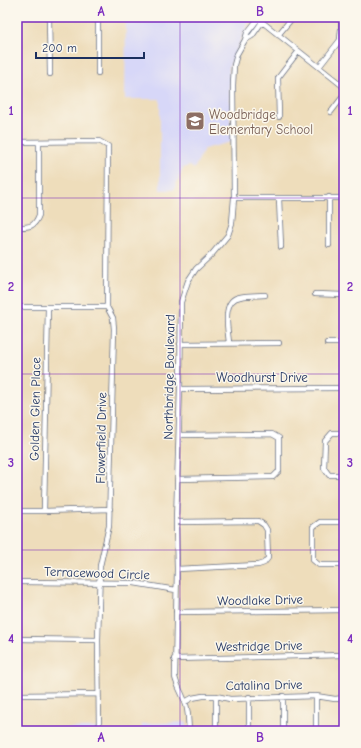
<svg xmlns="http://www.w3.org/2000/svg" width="361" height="748" font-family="'Comic Neue',sans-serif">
<rect width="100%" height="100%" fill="#fbf7ec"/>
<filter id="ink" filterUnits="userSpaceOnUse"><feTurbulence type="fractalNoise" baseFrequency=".025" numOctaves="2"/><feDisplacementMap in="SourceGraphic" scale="8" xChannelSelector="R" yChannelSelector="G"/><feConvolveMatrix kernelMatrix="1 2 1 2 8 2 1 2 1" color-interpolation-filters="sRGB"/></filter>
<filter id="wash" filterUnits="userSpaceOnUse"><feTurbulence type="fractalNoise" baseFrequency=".012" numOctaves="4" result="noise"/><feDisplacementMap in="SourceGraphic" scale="16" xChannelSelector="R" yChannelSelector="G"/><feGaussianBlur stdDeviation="0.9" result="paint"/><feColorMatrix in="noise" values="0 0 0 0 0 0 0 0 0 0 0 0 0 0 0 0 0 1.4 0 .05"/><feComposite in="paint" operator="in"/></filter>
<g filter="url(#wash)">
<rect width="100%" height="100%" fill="#edb"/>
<path fill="#d7d7f8" d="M 126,17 L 245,17 L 249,22 L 229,67 L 231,142 L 204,149 L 194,169 L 190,166 L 183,168 L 174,190 L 160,190 L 160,99 L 125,99 Z
M 187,722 L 187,731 L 142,731 L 142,724 Z
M 17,728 L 97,728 L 97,731 L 17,731 Z"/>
</g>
<g filter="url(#ink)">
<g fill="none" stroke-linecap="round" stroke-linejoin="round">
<g stroke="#656c7f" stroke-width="6">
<path id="minor" d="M 49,17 L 50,74
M 98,17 L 98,73
M 256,17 L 344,87
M 278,35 L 293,17
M 245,40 L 252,36 L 262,22
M 319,67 L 340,40 L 342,17
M 331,112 L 344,95
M 279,117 L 278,78 L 298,52
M 17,142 L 99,141 L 108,146 L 107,307 L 113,318 L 114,329 L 109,526 L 100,566 L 98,640 L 99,731
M 329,197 L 329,245
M 234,198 L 344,198
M 279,198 L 281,247
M 17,227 C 29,227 34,228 39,215 L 39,142
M 315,294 L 344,295
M 17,307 L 107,307
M 229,343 C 228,329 221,300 240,297 C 248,295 257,296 265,295
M 327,343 L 344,343
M 180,344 L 279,343
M 180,389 L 344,388
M 344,433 L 332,433 L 325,441 L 324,468 L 329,475 L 344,475
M 178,479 L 273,477 L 279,471 L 279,438 L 272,434 L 179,435
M 17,511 L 44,511 L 110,509
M 44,511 L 48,307
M 176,522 L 258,521 L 264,525 L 267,530 L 268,558 L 264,563 L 258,565 L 177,569
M 344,522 L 320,522 L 313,527 L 313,560 L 319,565 L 344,565
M 17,582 L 134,583 L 176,590
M 176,612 L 344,610
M 17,639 L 98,640
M 174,659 L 344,655
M 17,694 L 19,695 L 98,694
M 216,696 L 216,731
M 283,696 L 283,731
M 316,696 L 316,731
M 249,697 L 249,731
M 185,702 L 192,698 L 203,696 L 216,696 L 230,699 L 316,696 L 335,699 L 344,698
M 189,731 C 188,721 189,711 185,702 C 182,693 177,686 175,677 L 177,569 L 176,522 L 180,389 L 181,302 L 188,281 L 196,269 L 212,254 L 228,235 L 232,223 L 234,198 L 233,85 L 234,65 L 237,54 L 245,40 L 247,33 L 258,19"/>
</g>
<use href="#minor" stroke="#fff" stroke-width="4.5"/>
</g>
</g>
<path fill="none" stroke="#7b2cbf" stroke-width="1" stroke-opacity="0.55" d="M 180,17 L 180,731M 17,198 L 344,198M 17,374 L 344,374M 17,550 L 344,550"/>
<defs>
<g id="school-square" transform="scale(1)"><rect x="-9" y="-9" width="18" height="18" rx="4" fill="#8d6e63" stroke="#fbf7ec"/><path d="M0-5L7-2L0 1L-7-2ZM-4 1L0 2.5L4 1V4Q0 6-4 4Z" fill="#fff"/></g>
</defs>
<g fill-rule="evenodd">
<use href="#school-square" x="195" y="121"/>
</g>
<g text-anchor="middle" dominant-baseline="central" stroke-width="3" stroke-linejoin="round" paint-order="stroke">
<g font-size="13" fill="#785e54" stroke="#fbf7ec" text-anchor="start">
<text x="209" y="114">Woodbridge<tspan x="209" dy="15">Elementary School</tspan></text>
</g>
<g font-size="13" fill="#1b2f5e" stroke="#fbf7ec">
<text transform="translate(169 377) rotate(-89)">Northbridge Boulevard</text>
<text x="262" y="377">Woodhurst Drive</text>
<text transform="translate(35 409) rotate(-89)">Golden Glen Place</text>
<text transform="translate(101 438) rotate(-89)">Flowerfield Drive</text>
<text transform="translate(97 573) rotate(2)">Terracewood Circle</text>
<text transform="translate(260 600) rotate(-1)">Woodlake Drive</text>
<text transform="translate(259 646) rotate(-1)">Westridge Drive</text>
<text transform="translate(264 685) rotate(-1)">Catalina Drive</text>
</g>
</g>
<rect width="361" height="748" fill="none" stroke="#fbf7ec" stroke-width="44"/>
<path d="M36 52v6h108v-6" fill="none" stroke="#1b2f5e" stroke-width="2"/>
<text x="42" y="52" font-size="12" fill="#1b2f5e" stroke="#fbf7ec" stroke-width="3" paint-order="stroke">200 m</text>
<rect x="22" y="22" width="317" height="704" fill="none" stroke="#7b2cbf" stroke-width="1.5"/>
<g font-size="13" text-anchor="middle" font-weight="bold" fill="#7b2cbf">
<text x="101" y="16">A</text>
<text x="260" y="16">B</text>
<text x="11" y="115">1</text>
<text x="350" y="115">1</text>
<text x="11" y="291">2</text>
<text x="350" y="291">2</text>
<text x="11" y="467">3</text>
<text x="350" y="467">3</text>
<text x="11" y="643">4</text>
<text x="350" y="643">4</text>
<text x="101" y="742">A</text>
<text x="260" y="742">B</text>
</g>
</svg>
